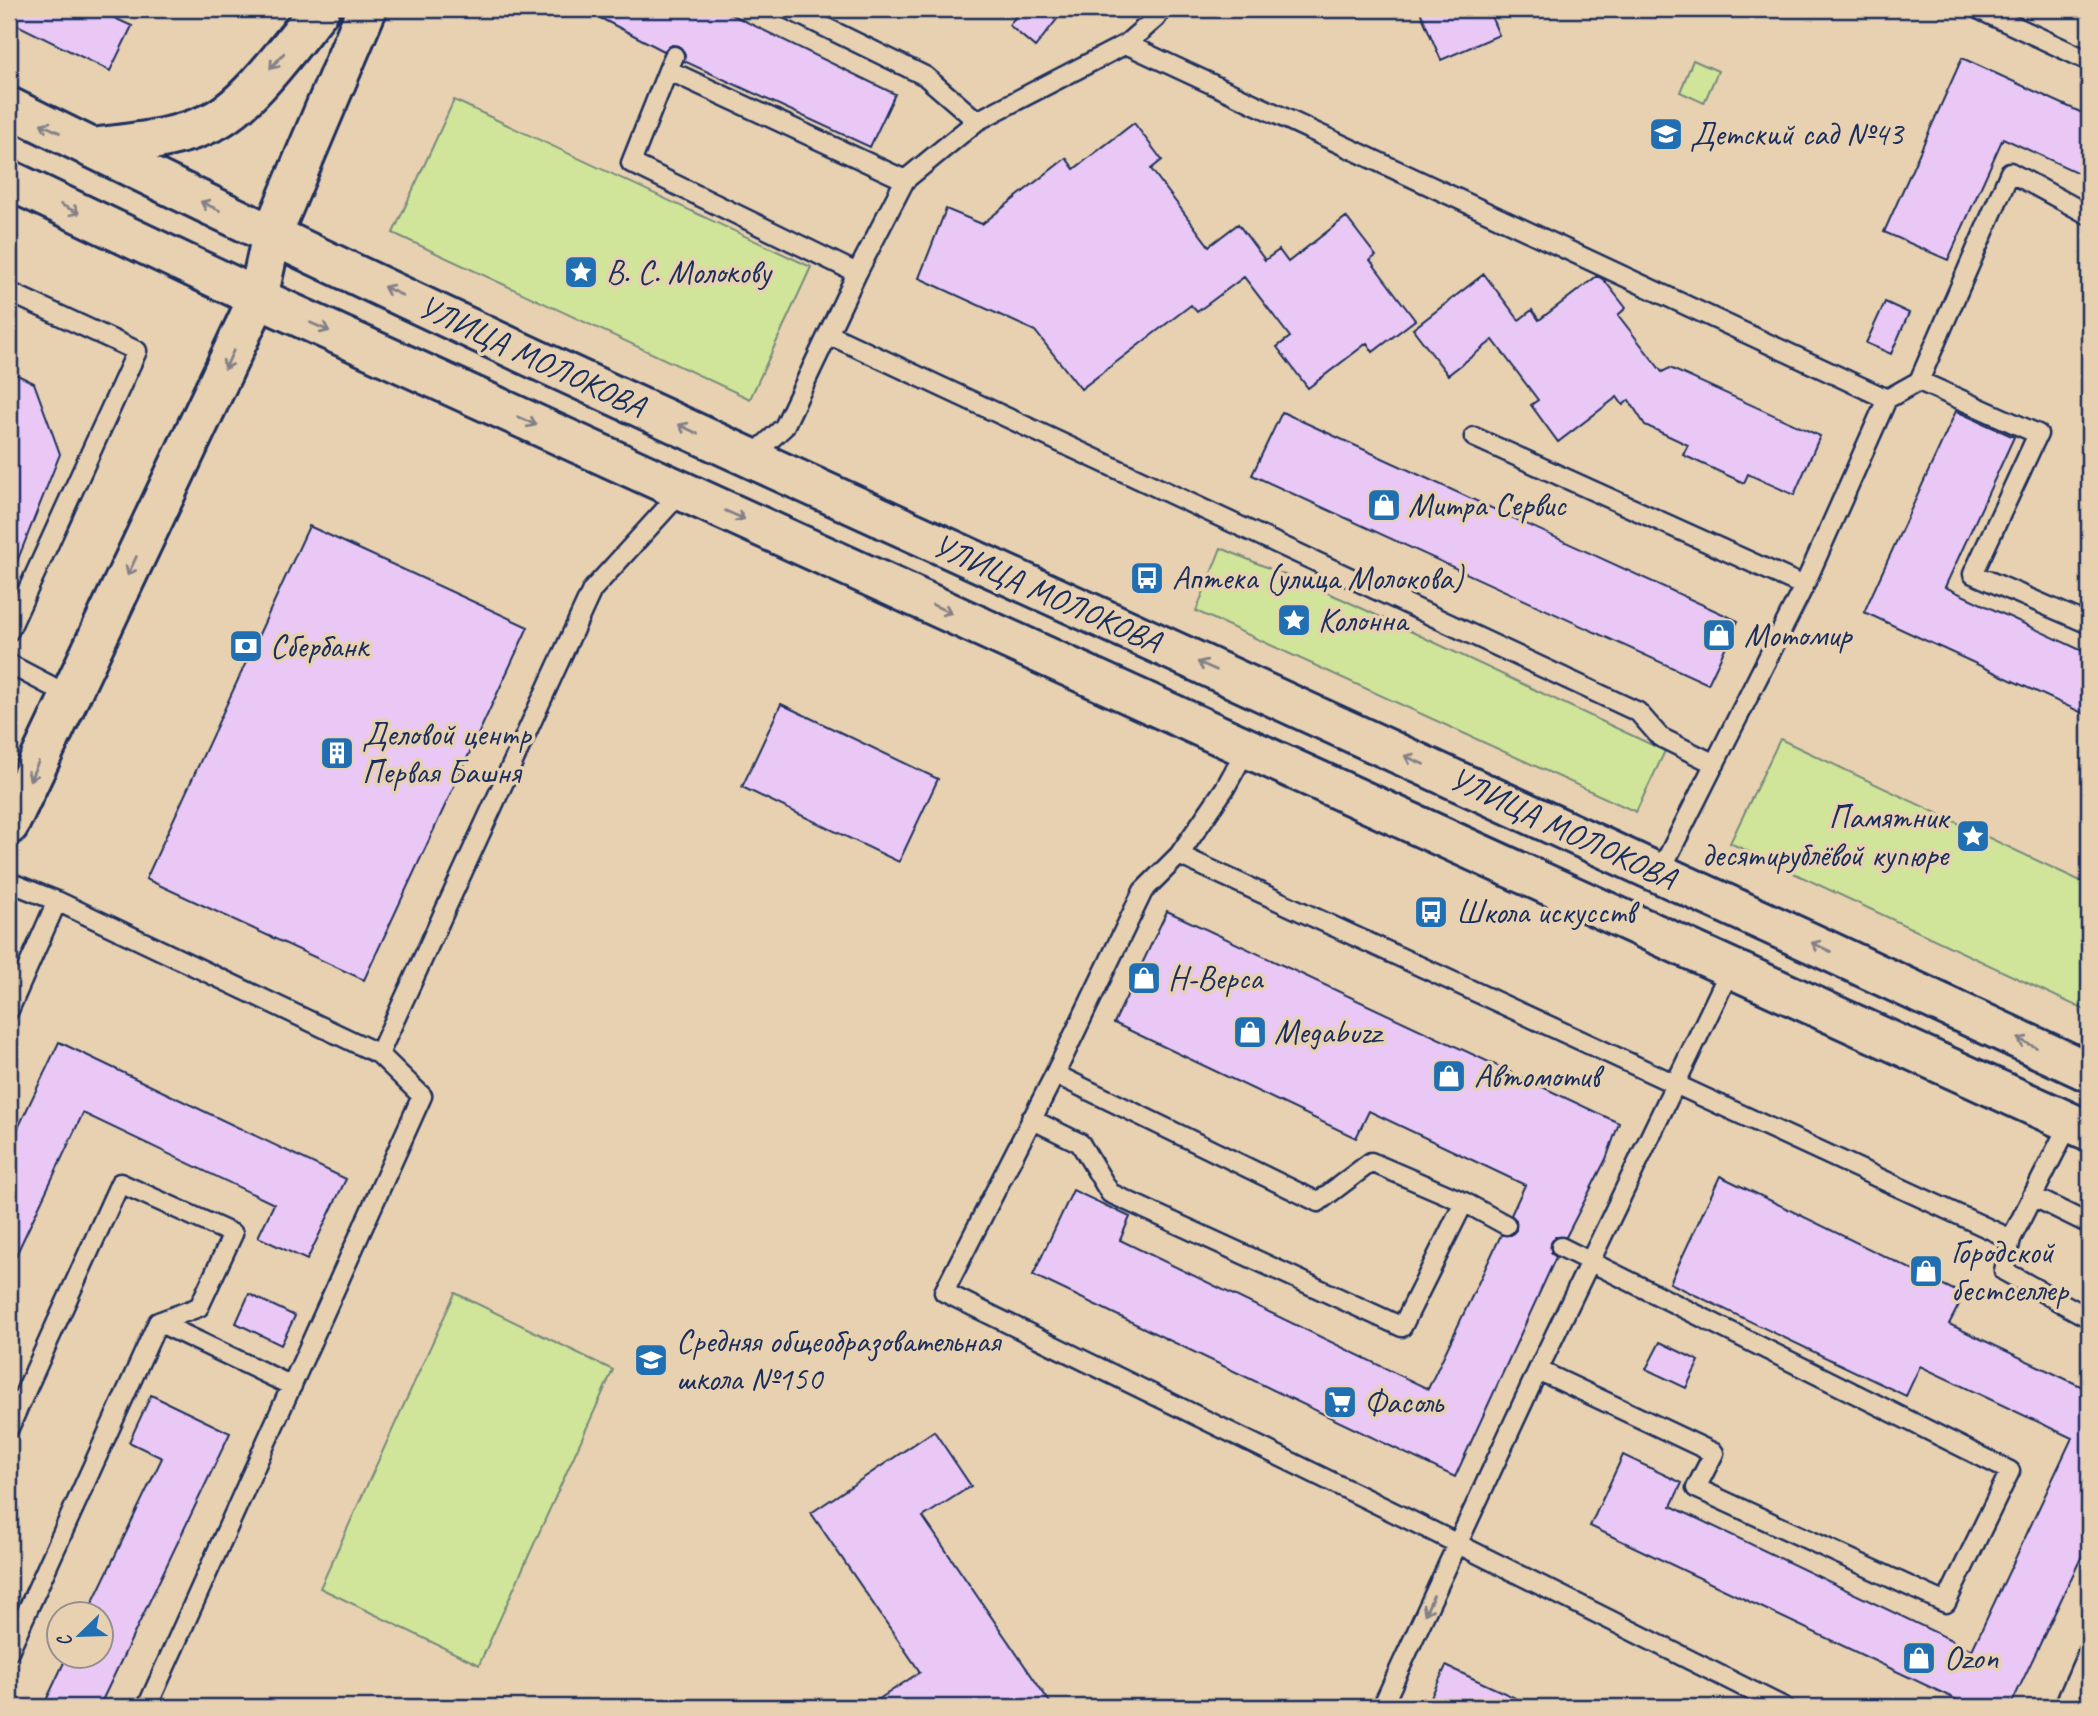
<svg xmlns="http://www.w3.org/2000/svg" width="2098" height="1716" font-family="Caveat,sans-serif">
<rect width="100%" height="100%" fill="#e8d1b1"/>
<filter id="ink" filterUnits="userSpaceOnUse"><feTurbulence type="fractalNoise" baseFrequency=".0143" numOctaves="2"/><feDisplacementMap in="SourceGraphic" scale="14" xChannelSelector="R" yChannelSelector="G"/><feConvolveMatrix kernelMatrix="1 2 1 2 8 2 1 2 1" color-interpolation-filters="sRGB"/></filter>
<g filter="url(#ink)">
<path fill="#d0e599" stroke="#768a7c" stroke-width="2" d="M 1693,60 L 1718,71 L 1704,103 L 1680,92 Z
M 454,100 L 811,267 L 750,399 L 393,233 Z
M 1221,548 L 1342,599 L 1665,751 L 1636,812 L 1196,611 Z
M 1780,739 L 2089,885 L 2089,1012 L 1730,843 Z
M 455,1293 L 613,1370 L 479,1665 L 320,1588 Z"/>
<path fill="#e9c8f5" stroke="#1b2f5e" stroke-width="2" d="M 9,9 L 95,9 L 132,26 L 110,71 L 9,21 Z
M 583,9 L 720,9 L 895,94 L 870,147 L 684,61 L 685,54 L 679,46 L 672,45 L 664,51 Z
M 1022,9 L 1065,9 L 1035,47 L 1009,25 Z
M 1419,9 L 1488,9 L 1499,35 L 1441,60 Z
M 1962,58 L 2089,116 L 2089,178 L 2003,138 L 1948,260 L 1884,232 Z
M 1134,123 L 1162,160 L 1151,169 L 1209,246 L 1238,224 L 1265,260 L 1279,250 L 1288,262 L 1346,217 L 1376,256 L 1370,260 L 1415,320 L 1373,352 L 1367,343 L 1308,388 L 1277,347 L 1290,337 L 1244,277 L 1197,312 L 1191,305 L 1081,389 L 1035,331 L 919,278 L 946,209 L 982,224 L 1066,158 L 1074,169 Z
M 1484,274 L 1519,320 L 1532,310 L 1539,320 L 1597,276 L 1604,280 L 1626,308 L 1618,315 L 1662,372 L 1670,368 L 1820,436 L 1794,495 L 1748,474 L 1744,483 L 1683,455 L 1688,445 L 1645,425 L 1629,400 L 1623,405 L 1617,397 L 1558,442 L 1531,405 L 1538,400 L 1493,340 L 1448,375 L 1413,329 Z
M 1885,302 L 1909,313 L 1891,354 L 1866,343 Z
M 9,371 L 34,383 L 60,454 L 10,579 L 9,579 Z
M 1956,411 L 2014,437 L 1945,587 L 2089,654 L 2089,716 L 1864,612 Z
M 1282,412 L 1738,621 L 1708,684 L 1252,475 Z
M 309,526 L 528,627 L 364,980 L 146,879 Z
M 781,704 L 938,779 L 899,862 L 742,787 Z
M 1167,911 L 1619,1123 L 1606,1159 L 1566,1237 L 1555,1237 L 1551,1243 L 1551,1253 L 1556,1257 L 1455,1477 L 1033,1275 L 1073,1190 L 1130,1217 L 1120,1240 L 1428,1389 L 1501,1235 L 1511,1235 L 1516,1230 L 1516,1220 L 1511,1215 L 1525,1185 L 1369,1111 L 1356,1138 L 1114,1023 Z
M 59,1042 L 346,1179 L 307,1260 L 258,1237 L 274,1204 L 83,1113 L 9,1270 L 9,1147 Z
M 1720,1176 L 1964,1295 L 1949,1324 L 2089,1390 L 2089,1541 L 2010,1707 L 1972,1707 L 1590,1526 L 1623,1455 L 1682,1483 L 1671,1506 L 1972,1650 L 2072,1438 L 1920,1366 L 1906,1396 L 1670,1283 Z
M 249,1294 L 295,1316 L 281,1345 L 236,1323 Z
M 1660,1342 L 1699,1361 L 1686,1388 L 1646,1369 Z
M 151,1395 L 230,1433 L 99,1707 L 43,1707 L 67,1656 L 102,1656 L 102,1614 L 87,1614 L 162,1458 L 129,1442 Z
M 934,1431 L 971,1486 L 923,1517 L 1053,1707 L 867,1707 L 920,1672 L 811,1513 Z
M 1446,1666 L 1535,1707 L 1426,1707 Z"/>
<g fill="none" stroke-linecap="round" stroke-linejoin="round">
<g stroke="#1b2f5e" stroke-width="23">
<path id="lane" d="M 788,9 L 925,76 L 977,121
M 1978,9 L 2089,61
M 1126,44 L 1887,399 L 1804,586 L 1660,872
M 674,56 L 668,70 L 905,180
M 668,70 L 631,163 L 857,273
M 9,292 L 137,351 L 9,631
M 828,334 L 1638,712 L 1660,737 L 1715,764
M 1919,381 L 2010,172 L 2089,215
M 1887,399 L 1919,381 L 2038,434 L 1973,574 L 2089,624
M 1474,437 L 1804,586
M 750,458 L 784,427 L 857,273 L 905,180 L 977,121 L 1126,44 L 1156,18 L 1161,9
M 9,664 L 70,696
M 1247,748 L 1225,788 L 1179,855 L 1143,891 L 1055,1074 L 944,1292 L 1430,1530 L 1784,1707
M 1179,855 L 2011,1239
M 9,882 L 57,901 L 379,1054 L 422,1096 L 147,1707
M 9,1010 L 57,901
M 379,1054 L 592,590 L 682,491
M 1055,1074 L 1318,1202 L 1371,1162 L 1464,1202 L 1506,1225
M 1031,1119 L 1080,1143 L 1110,1193 L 1402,1327 L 1464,1202
M 2070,1122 L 2011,1239 L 2004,1271 L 2089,1318
M 2032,1196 L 2089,1224
M 158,1322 L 292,1386
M 1538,1370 L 1714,1453 L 1696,1488 L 1946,1603 L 2010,1471 L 1561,1247
M 9,1428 L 120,1183 L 233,1234 L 199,1307 L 158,1322 L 9,1651
M 1382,1707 L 1538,1370 L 1731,968
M 2064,1707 L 2089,1649"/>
</g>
<g stroke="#1b2f5e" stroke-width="44">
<path id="secondary" d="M 9,107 C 363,283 724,446 1084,610 C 1420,763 1755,916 2089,1072
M 91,148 C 131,143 175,140 212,122 C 248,106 294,40 320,9
M 9,180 L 258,298 L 2089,1131
M 9,825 L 258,298 L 272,234 L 367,9"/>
</g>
<use href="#lane" stroke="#e8d1b1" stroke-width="18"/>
<use href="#secondary" stroke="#e8d1b1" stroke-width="38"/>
</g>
<defs><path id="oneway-shaft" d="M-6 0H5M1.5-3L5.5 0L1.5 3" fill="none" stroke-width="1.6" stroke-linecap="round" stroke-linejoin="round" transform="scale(1.75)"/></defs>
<g stroke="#828088">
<use href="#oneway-shaft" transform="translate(277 61) rotate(131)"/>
<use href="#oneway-shaft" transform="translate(50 128) rotate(-154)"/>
<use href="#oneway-shaft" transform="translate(210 206) rotate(-155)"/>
<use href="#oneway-shaft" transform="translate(70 209) rotate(26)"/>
<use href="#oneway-shaft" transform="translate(393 291) rotate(-155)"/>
<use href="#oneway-shaft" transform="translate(320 327) rotate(24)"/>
<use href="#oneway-shaft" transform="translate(229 360) rotate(115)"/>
<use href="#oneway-shaft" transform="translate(527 421) rotate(24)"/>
<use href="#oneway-shaft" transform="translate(688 429) rotate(-155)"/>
<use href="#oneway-shaft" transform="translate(735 515) rotate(24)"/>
<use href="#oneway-shaft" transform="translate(132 566) rotate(115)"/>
<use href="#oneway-shaft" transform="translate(942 609) rotate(24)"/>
<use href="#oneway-shaft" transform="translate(1207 666) rotate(-156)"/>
<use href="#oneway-shaft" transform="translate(1414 760) rotate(-156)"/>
<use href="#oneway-shaft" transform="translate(34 771) rotate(115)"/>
<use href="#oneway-shaft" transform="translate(1821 947) rotate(-155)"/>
<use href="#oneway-shaft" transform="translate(2027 1043) rotate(-155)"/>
<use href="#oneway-shaft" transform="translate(1429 1605) rotate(115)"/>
</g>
</g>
<defs>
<g id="school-square" transform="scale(1.75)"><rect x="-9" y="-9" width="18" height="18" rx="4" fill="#1f6fb2" stroke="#e8d1b1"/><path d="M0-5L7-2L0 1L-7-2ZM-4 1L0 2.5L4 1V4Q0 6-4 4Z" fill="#fff"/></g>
<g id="sight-square" transform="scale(1.75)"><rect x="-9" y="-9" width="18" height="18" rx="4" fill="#1f6fb2" stroke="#e8d1b1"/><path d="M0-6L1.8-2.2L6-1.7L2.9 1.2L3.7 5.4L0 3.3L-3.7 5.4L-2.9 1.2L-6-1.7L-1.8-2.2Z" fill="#fff"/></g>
<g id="shop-square" transform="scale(1.75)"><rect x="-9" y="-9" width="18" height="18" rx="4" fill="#1f6fb2" stroke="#e8d1b1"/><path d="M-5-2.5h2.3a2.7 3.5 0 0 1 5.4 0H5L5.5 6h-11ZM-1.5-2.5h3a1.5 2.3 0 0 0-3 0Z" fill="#fff"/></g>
<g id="bus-square" transform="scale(1.75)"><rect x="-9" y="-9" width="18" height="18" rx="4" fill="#1f6fb2" stroke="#e8d1b1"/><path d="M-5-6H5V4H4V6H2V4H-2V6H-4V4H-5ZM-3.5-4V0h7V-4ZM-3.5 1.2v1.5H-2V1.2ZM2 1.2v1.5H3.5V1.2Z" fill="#fff"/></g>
<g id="bank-square" transform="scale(1.75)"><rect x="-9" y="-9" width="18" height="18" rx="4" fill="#1f6fb2" stroke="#e8d1b1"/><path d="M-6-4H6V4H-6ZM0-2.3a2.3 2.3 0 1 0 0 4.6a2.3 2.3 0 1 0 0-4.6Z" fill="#fff"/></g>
<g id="building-square" transform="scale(1.75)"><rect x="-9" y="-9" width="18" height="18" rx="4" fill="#1f6fb2" stroke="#e8d1b1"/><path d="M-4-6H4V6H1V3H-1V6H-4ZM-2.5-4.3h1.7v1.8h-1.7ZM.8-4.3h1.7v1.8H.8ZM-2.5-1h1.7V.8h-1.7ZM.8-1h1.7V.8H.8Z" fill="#fff"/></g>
<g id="supermarket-square" transform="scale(1.75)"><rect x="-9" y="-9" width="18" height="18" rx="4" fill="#1f6fb2" stroke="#e8d1b1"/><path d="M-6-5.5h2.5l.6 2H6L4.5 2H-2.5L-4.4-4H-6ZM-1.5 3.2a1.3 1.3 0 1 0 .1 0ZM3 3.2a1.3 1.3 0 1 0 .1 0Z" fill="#fff"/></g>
</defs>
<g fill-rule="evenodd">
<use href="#school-square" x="1666" y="134"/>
<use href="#sight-square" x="581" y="272"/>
<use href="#shop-square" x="1384" y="505"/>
<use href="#bus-square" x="1147" y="578"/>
<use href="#sight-square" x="1294" y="620"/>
<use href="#shop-square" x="1719" y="635"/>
<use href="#bank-square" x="246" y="646"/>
<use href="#building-square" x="337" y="753"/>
<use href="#sight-square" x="1973" y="836"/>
<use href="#bus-square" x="1431" y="912"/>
<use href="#shop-square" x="1144" y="978"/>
<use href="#shop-square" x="1250" y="1032"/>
<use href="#shop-square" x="1449" y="1076"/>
<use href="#shop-square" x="1926" y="1271"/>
<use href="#school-square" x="651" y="1360"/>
<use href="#supermarket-square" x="1340" y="1402"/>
<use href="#shop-square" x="1919" y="1658"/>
</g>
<g text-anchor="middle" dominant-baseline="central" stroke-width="7" stroke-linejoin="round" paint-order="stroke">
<g font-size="33" fill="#1b2f5e" stroke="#e8d1b1" text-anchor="start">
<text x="1690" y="134">Детский сад №43</text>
<text x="606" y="272">В. С. Молокову</text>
<text x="1408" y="505">Митра Сервис</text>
<text x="1172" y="578">Аптека (улица Молокова)</text>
<text x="1318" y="620">Колонна</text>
<text x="1744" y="635">Мотомир</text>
<text x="270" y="646">Сбербанк</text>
<text x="362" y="734">Деловой центр<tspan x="362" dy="38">Первая Башня</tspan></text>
<text x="1948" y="817" text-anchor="end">Памятник<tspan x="1948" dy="38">десятирублёвой купюре</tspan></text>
<text x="1456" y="912">Школа искусств</text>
<text x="1168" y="978">Н-Верса</text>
<text x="1274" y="1032">Megabuzz</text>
<text x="1474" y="1076">Автомотив</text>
<text x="1951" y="1252">Городской<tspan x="1951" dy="38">бестселлер</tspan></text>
<text x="676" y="1341">Средняя общеобразовательная<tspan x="676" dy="38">школа №150</tspan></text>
<text x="1364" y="1402">Фасоль</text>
<text x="1944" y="1658">Ozon</text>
</g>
<g font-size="33" fill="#1b2f5e" stroke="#e8d1b1">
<text transform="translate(532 356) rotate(25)">УЛИЦА МОЛОКОВА</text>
<text transform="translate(1047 593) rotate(24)">УЛИЦА МОЛОКОВА</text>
<text transform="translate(1563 828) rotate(25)">УЛИЦА МОЛОКОВА</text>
</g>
</g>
<rect width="2098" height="1716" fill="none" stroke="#e8d1b1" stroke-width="35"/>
<rect x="18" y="18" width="2063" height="1681" fill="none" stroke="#1b2f5e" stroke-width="2.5" filter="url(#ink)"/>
<g transform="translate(80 1635) rotate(247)"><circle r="33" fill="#e8d1b1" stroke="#969090" stroke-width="2"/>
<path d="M0-5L12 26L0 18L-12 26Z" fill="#1f6fb2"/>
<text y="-10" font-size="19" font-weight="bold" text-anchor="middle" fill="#1b2f5e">С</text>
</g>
</svg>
